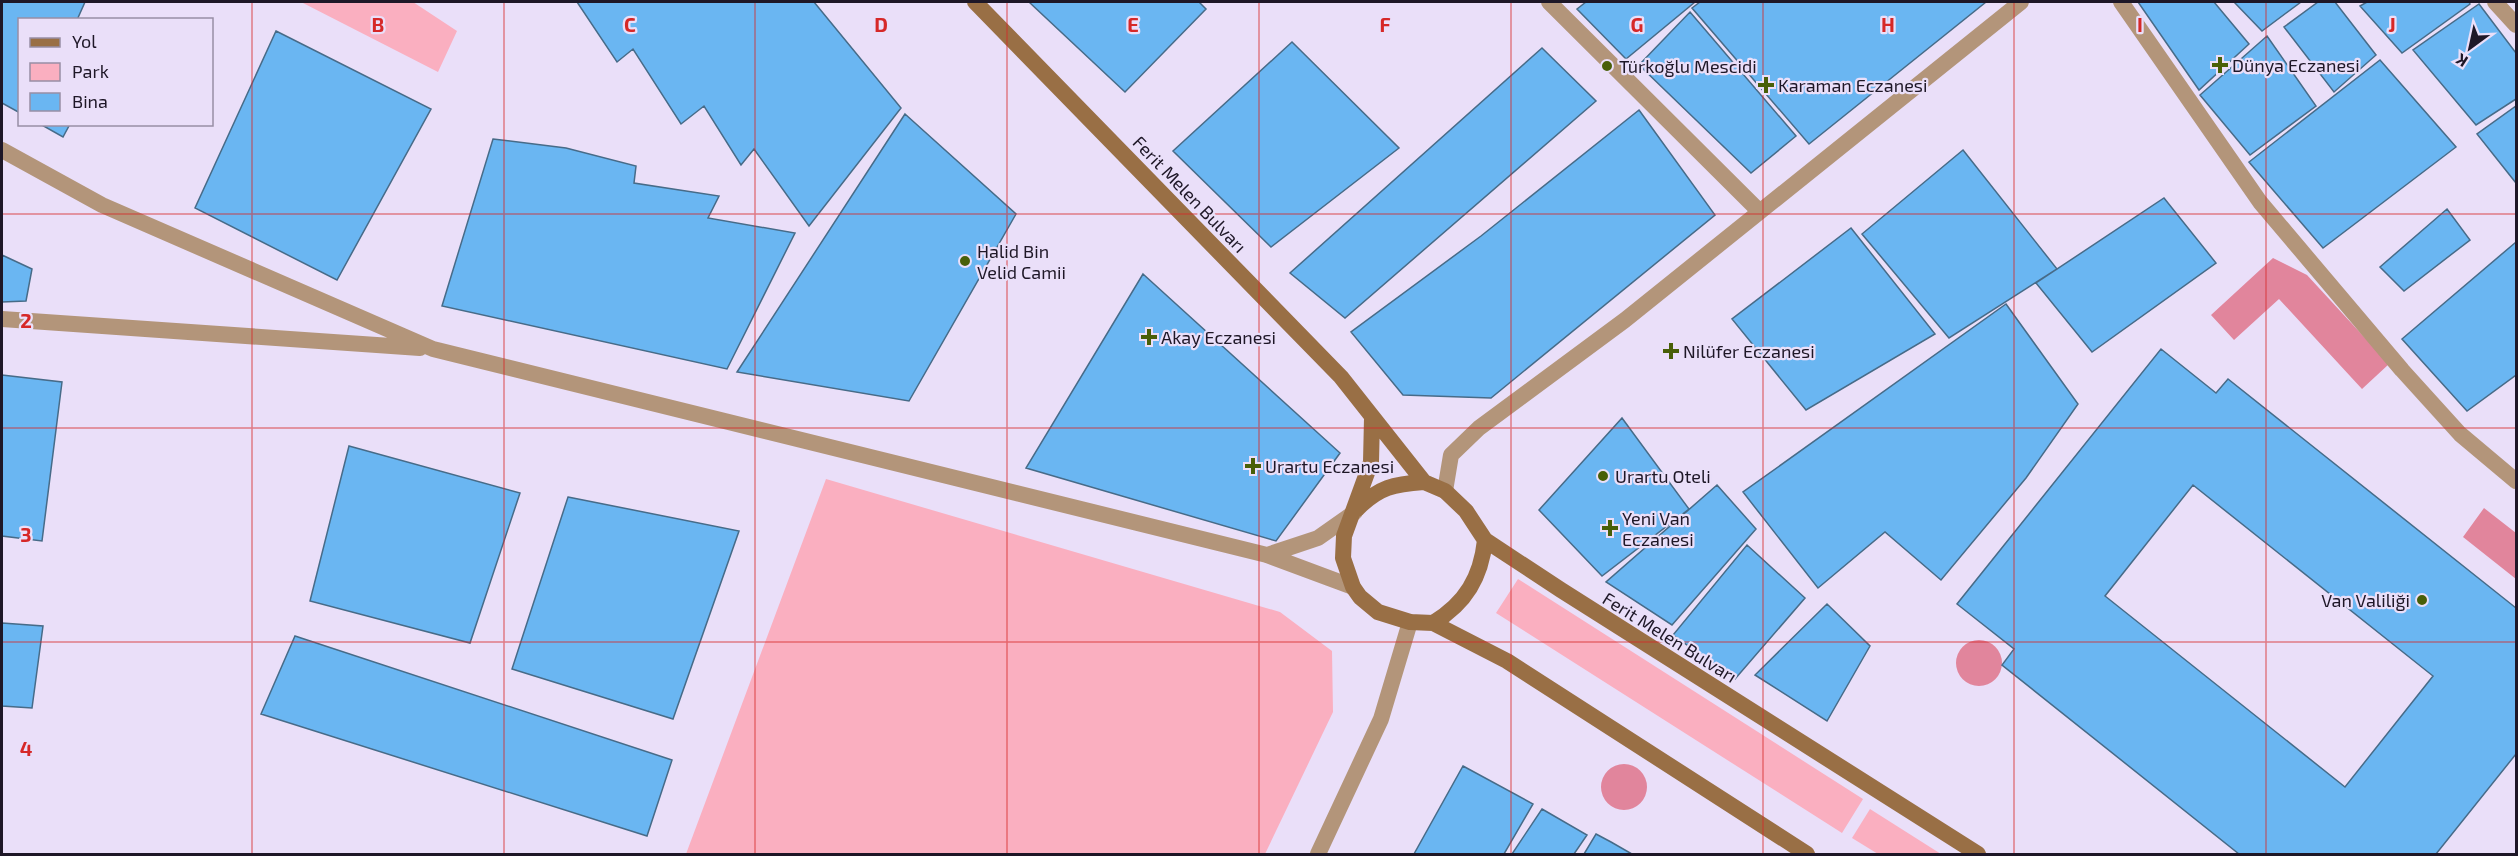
<svg xmlns="http://www.w3.org/2000/svg" width="2518" height="856" font-family="'Exo 2',sans-serif">
<rect width="100%" height="100%" fill="#eadff9"/>
<path fill="#faafc0" d="M 301,2 L 413,2 L 457,31 L 438,72 Z
M 826,479 L 1280,612 L 1332,651 L 1333,712 L 1265,854 L 686,854 Z
M 1518,579 L 1863,799 L 1842,833 L 1496,613 Z
M 1870,809 L 1941,854 L 1878,854 L 1852,838 Z"/>
<path fill="#e1859c" d="M 2273,258 L 2307,275 L 2389,364 L 2362,389 L 2279,299 L 2234,340 L 2211,315 Z
M 2484,508 L 2516,533 L 2516,579 L 2463,537 Z
M1956 663a23 23 0 1 1 46 0a23 23 0 1 1-46 0Z
M1601 787a23 23 0 1 1 46 0a23 23 0 1 1-46 0Z"/>
<path fill="#6ab6f2" stroke="#476b88" stroke-width="1.5" fill-rule="evenodd" d="M 2,2 L 85,2 L 77,20 L 20,20 L 20,113 L 2,103 Z
M 577,2 L 814,2 L 901,108 L 809,226 L 754,149 L 741,165 L 704,106 L 681,124 L 633,49 L 617,62 Z
M 1029,2 L 1199,2 L 1206,9 L 1125,92 Z
M 1586,2 L 1695,2 L 1626,59 L 1577,9 Z
M 1700,2 L 1986,2 L 1809,144 L 1692,8 Z
M 2138,2 L 2214,2 L 2249,44 L 2199,90 Z
M 2234,2 L 2301,2 L 2262,31 Z
M 2318,2 L 2335,2 L 2376,55 L 2334,92 L 2284,27 Z
M 2367,2 L 2469,2 L 2470,4 L 2402,53 L 2360,6 Z
M 2479,4 L 2516,53 L 2516,99 L 2476,125 L 2413,50 Z
M 1690,12 L 1796,136 L 1751,173 L 1639,65 Z
M 276,31 L 431,109 L 337,280 L 195,208 Z
M 2267,36 L 2316,106 L 2250,155 L 2200,95 Z
M 1292,42 L 1399,148 L 1271,247 L 1173,151 Z
M 1542,48 L 1596,101 L 1345,318 L 1290,273 Z
M 2380,60 L 2456,147 L 2323,248 L 2249,162 Z
M 2516,106 L 2516,183 L 2477,134 Z
M 1639,110 L 1715,215 L 1491,398 L 1403,395 L 1351,332 L 1481,236 Z
M 905,114 L 1016,214 L 909,401 L 737,372 Z
M 40,124 L 70,124 L 63,137 Z
M 493,139 L 566,148 L 636,166 L 634,183 L 719,196 L 708,218 L 795,233 L 727,369 L 442,306 Z
M 1963,150 L 2057,269 L 1949,338 L 1862,234 Z
M 2164,198 L 2216,263 L 2092,352 L 2036,283 Z
M 2447,209 L 2470,240 L 2404,291 L 2380,267 Z
M 1851,228 L 1935,334 L 1806,410 L 1732,319 Z
M 2516,242 L 2516,375 L 2467,411 L 2402,339 Z
M 2,255 L 32,269 L 26,301 L 2,302 Z
M 1143,274 L 1340,453 L 1276,541 L 1026,468 Z
M 2006,304 L 2078,404 L 2026,478 L 1941,580 L 1885,532 L 1818,588 L 1743,492 Z
M 2161,349 L 2216,393 L 2228,379 L 2516,608 L 2516,754 L 2436,854 L 2239,854 L 2002,665 L 2014,649 L 1957,604 ZM 2193,485 L 2433,676 L 2345,787 L 2105,596 Z
M 2,375 L 62,382 L 42,541 L 2,536 Z
M 1622,418 L 1689,509 L 1602,576 L 1539,510 Z
M 349,446 L 520,493 L 470,643 L 310,601 Z
M 1717,485 L 1756,529 L 1672,625 L 1606,582 Z
M 568,497 L 739,531 L 673,719 L 512,669 Z
M 1747,545 L 1805,598 L 1735,679 L 1673,635 Z
M 1827,604 L 1870,646 L 1827,721 L 1755,675 Z
M 2,623 L 43,626 L 32,708 L 2,706 Z
M 295,636 L 672,760 L 647,836 L 261,714 Z
M 1463,766 L 1533,804 L 1504,854 L 1414,854 Z
M 1542,809 L 1587,835 L 1574,854 L 1512,854 Z
M 1596,834 L 1611,842 L 1632,854 L 1584,854 Z"/>
<g fill="none" stroke-linecap="round" stroke-linejoin="round">
<path stroke="#b3957a" stroke-width="16" d="M 1549,2 L 1759,211
M 2121,2 L 2260,202 L 2402,370 L 2460,434 L 2516,481
M 2495,2 L 2516,25
M 2,150 L 102,205 L 433,349 L 1267,555 L 1353,587
M 2,319 L 420,348
M 1445,491 L 1451,455 L 1479,428 L 1625,320 L 2021,2
M 1267,555 L 1318,538 L 1355,512
M 1318,854 L 1381,719 L 1410,622"/>
<path stroke="#996f45" stroke-width="16" d="M 975,2 L 1341,377 L 1424,482 L 1445,491 L 1466,511 L 1485,540 L 1561,590 L 1978,854
M 1372,418 L 1371,462 L 1344,536 L 1343,558 L 1353,587 L 1360,597 L 1378,612 L 1410,622 L 1433,623 L 1507,661 L 1807,854
M 1357,509 C 1379,487 1394,484 1424,482
M 1433,623 C 1466,603 1481,577 1485,540"/>
</g>
<path fill="none" stroke="#d62828" stroke-width="1.5" stroke-opacity="0.55" d="M 252,2 L 252,854M 504,2 L 504,854M 755,2 L 755,854M 1007,2 L 1007,854M 1259,2 L 1259,854M 1511,2 L 1511,854M 1763,2 L 1763,854M 2014,2 L 2014,854M 2266,2 L 2266,854M 2,214 L 2516,214M 2,428 L 2516,428M 2,642 L 2516,642"/>
<g fill="#485f08" stroke="#eadff9" stroke-width="2">
<path d="M2217 56h6v6h6v6h-6v6h-6v-6h-6v-6h6z"/>
<circle cx="1607" cy="66" r="6"/>
<path d="M1763 76h6v6h6v6h-6v6h-6v-6h-6v-6h6z"/>
<circle cx="965" cy="261" r="6"/>
<path d="M1146 328h6v6h6v6h-6v6h-6v-6h-6v-6h6z"/>
<path d="M1668 342h6v6h6v6h-6v6h-6v-6h-6v-6h6z"/>
<path d="M1250 457h6v6h6v6h-6v6h-6v-6h-6v-6h6z"/>
<circle cx="1603" cy="476" r="6"/>
<path d="M1607 519h6v6h6v6h-6v6h-6v-6h-6v-6h6z"/>
<circle cx="2422" cy="600" r="6"/>
</g>
<g text-anchor="middle" dominant-baseline="central" stroke-width="4.5" stroke-linejoin="round" paint-order="stroke">
<g font-size="18" fill="#1e1727" stroke="#eadff9" text-anchor="start">
<text x="2232" y="65">Dünya Eczanesi</text>
<text x="1619" y="66">Türkoğlu Mescidi</text>
<text x="1778" y="85">Karaman Eczanesi</text>
<text x="977" y="251">Halid Bin<tspan x="977" dy="21">Velid Camii</tspan></text>
<text x="1161" y="337">Akay Eczanesi</text>
<text x="1683" y="351">Nilüfer Eczanesi</text>
<text x="1265" y="466">Urartu Eczanesi</text>
<text x="1615" y="476">Urartu Oteli</text>
<text x="1622" y="518">Yeni Van<tspan x="1622" dy="21">Eczanesi</tspan></text>
<text x="2410" y="600" text-anchor="end">Van Valiliği</text>
</g>
<g font-size="18" fill="#1e1727" stroke="#eadff9">
<text transform="translate(1190 194) rotate(46)">Ferit Melen Bulvarı</text>
<text transform="translate(1670 637) rotate(32)">Ferit Melen Bulvarı</text>
</g>
</g>
<g font-size="20" text-anchor="middle" font-weight="bold" fill="#d62828" stroke="#eadff9" stroke-width="4.5" stroke-linejoin="round" paint-order="stroke">
<text x="378" y="32">B</text>
<text x="630" y="32">C</text>
<text x="881" y="32">D</text>
<text x="1133" y="32">E</text>
<text x="1385" y="32">F</text>
<text x="1637" y="32">G</text>
<text x="1888" y="32">H</text>
<text x="2140" y="32">I</text>
<text x="2392" y="32">J</text>
<text x="26" y="328">2</text>
<text x="26" y="542">3</text>
<text x="26" y="756">4</text>
</g>
<rect width="2518" height="856" fill="none" stroke="#1e1727" stroke-width="6"/>
<rect x="18" y="18" width="195" height="108" fill="#eadff9" stroke="#988fa5" stroke-width="1.5"/>
<rect x="30" y="38" width="30" height="9" fill="#996f45" stroke="#988fa5" stroke-width="1.5"/>
<text x="72" y="48" font-size="18" fill="#1e1727">Yol</text>
<rect x="30" y="63" width="30" height="18" fill="#faafc0" stroke="#988fa5" stroke-width="1.5"/>
<text x="72" y="78" font-size="18" fill="#1e1727">Park</text>
<rect x="30" y="93" width="30" height="18" fill="#6ab6f2" stroke="#988fa5" stroke-width="1.5"/>
<text x="72" y="108" font-size="18" fill="#1e1727">Bina</text>
<g transform="translate(2470 48) rotate(213)" stroke="#eadff9" stroke-width="4.5" paint-order="stroke">
<path d="M0-4.5L10 22L0 15L-10 22Z" fill="#1e1727"/>
<text y="-9" font-size="16" font-weight="bold" text-anchor="middle" fill="#1e1727">K</text>
</g>
</svg>
